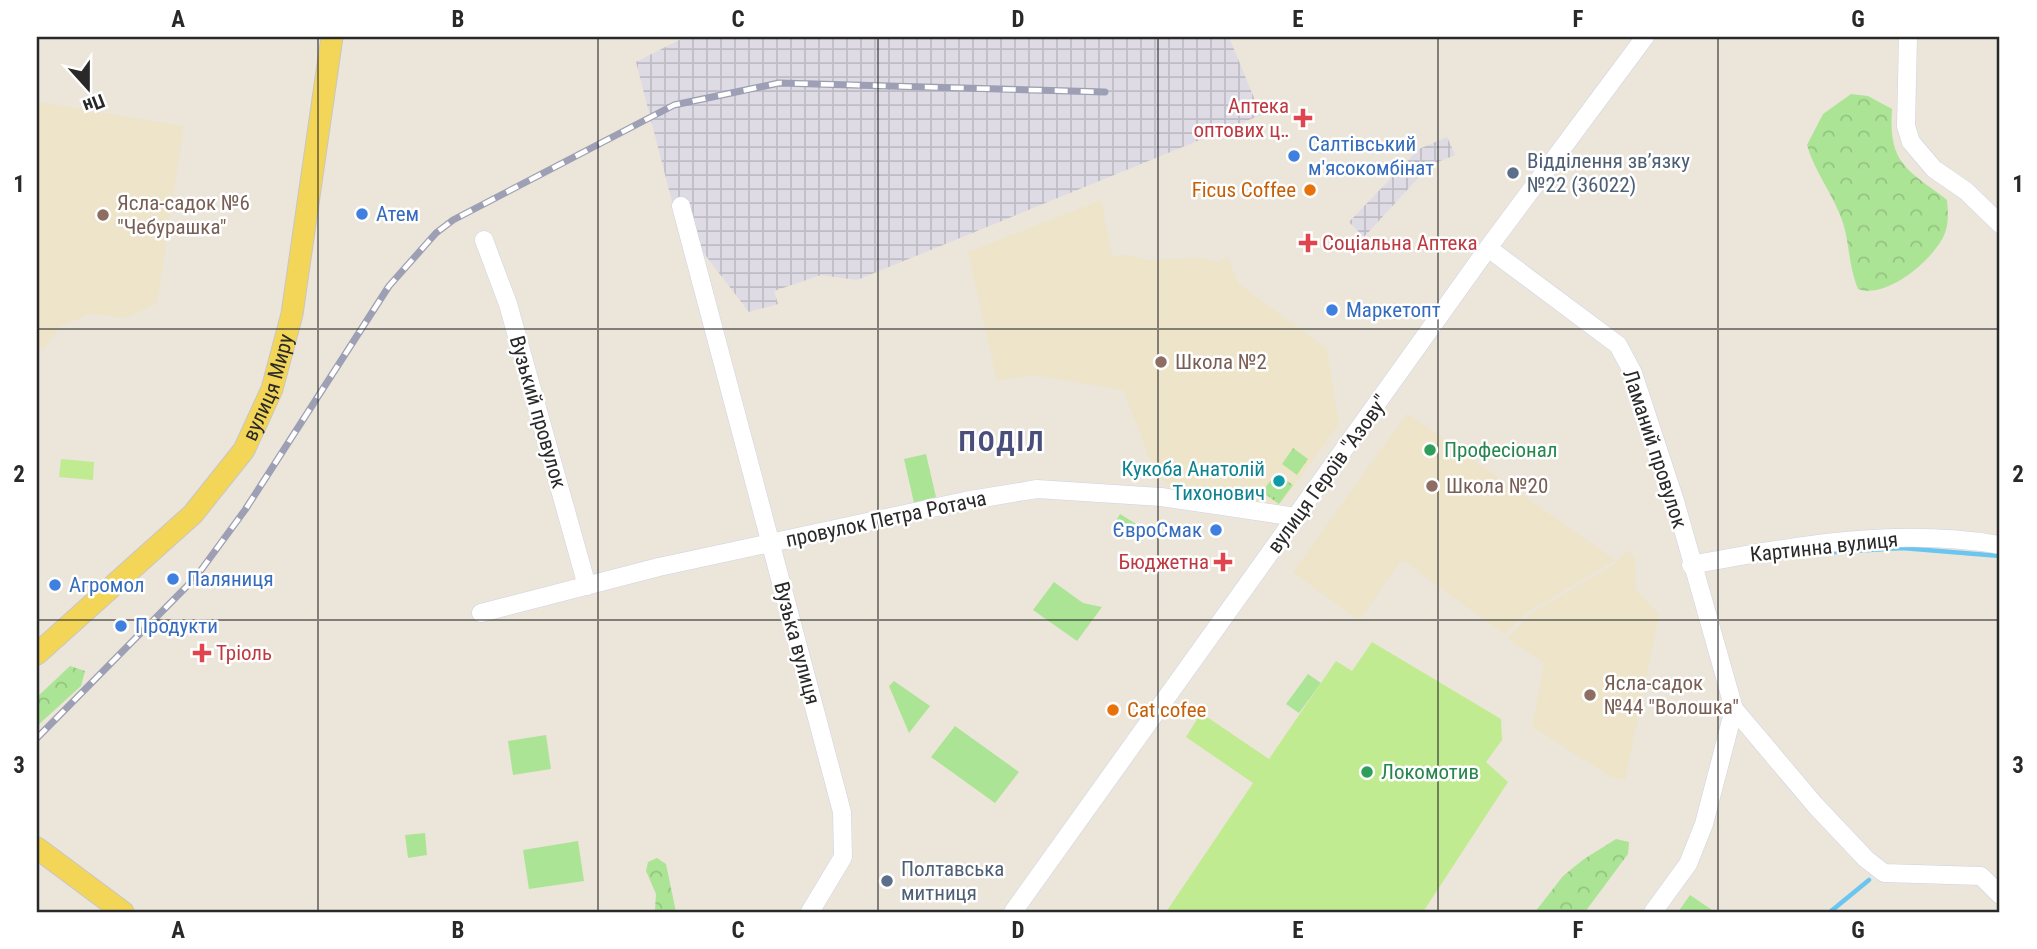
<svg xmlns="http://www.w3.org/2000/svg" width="2037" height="949" font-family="'Roboto Condensed',sans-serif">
<defs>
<pattern id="industrial-grid" width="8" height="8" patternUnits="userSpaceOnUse" patternTransform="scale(1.75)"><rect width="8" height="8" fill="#dedbe4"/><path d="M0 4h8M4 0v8" fill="none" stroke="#bebcc4"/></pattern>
<pattern id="grass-tufts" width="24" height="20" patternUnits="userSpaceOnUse" patternTransform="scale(1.75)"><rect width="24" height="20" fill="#ace495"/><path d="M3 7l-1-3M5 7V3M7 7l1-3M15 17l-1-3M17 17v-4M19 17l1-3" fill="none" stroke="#94c480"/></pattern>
<pattern id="forest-crowns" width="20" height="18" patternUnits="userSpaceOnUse" patternTransform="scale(1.75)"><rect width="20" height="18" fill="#ace495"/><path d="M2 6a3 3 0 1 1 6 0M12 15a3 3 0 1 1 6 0" fill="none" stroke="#94c480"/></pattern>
</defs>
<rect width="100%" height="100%" fill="#ece5da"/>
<path fill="url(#industrial-grid)" d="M 685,37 L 1229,37 L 1261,115 L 857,280 L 821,275 L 774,291 L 778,304 L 749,312 L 676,217 L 636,62 Z
M 1447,137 L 1455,155 L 1430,165 L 1364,237 L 1349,222 L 1419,149 Z"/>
<path fill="#eee4c9" d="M 37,102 L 184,126 L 157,303 L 126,318 L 89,314 L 61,326 L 44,349 L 37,348 Z
M 1101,200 L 1112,256 L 1127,255 L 1148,260 L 1198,258 L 1218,262 L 1228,257 L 1238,283 L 1327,349 L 1339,424 L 1278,508 L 1173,491 L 1155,472 L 1123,390 L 1035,375 L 997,381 L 968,252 Z
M 1407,413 L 1615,560 L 1528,612 L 1504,634 L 1402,560 L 1359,621 L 1293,572 Z
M 1626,550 L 1635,558 L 1636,589 L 1659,615 L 1625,780 L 1611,777 L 1532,727 L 1544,663 L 1507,639 L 1530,614 L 1616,563 Z"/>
<path fill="url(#grass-tufts)" d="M 1293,448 L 1308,459 L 1297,475 L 1282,464 Z
M 1276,473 L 1293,485 L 1279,504 L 1262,492 Z
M 1690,895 L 1715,912 L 1678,912 Z"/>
<path fill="url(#forest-crowns)" d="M 1851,94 L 1868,96 L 1892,109 C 1888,164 1907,169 1947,200 C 1948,211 1949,222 1945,233 C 1935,259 1886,300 1858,289 C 1848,264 1850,244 1842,220 C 1833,194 1814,171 1807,145 L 1823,114 Z
M 70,666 L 85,671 L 81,686 L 37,726 L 37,697 Z
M 1616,839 L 1629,842 L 1628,854 L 1585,912 L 1535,912 L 1563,876 L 1584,859 Z
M 657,858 L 666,864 L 676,912 L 655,910 L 656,894 L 646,871 L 648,862 Z"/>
<path fill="#ace495" d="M 926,454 L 936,497 L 914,503 L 904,459 Z
M 1120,514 L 1141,527 L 1134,538 L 1113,526 Z
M 1054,582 L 1083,603 L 1102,607 L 1077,641 L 1033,610 Z
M 1308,674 L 1321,683 L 1299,713 L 1286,704 Z
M 894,681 L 930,706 L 909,733 L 889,686 Z
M 955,726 L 1019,772 L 995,803 L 931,757 Z
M 546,735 L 551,769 L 513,775 L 508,741 Z
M 425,833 L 427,855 L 408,858 L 405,835 Z
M 578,841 L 584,881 L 529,889 L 523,850 Z"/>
<path fill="#c0eb90" d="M 61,459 L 94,462 L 93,480 L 59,477 Z
M 1372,642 L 1501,719 L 1502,740 L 1486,762 L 1508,782 L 1423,912 L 1166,912 L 1253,783 L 1186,737 L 1201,713 L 1269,759 L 1336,661 L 1352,671 Z"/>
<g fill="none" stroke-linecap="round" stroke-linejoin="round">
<path stroke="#6ac6f0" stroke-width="4.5" d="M 1820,553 L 1902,548 L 2000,556
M 1830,912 L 1869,880"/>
<g stroke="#cfd2e2" stroke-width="19">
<path id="minor" d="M 1908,37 L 1906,126 L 1911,142 L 1934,169 L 1966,191 L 2000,224
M 681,206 L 842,812 L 843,857 L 810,912
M 484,240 L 508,304 L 587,586
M 1488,248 L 1618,345 L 1633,373 L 1675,501 L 1734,709 L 1815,805 L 1866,859 L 1884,873 L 1981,876 L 2000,895
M 1691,565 C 1795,546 1894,527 2000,545
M 481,613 L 659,567 L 965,501 L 1037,489 L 1161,497 L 1296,517
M 1013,912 L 1488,248 L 1645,37
M 1653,912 L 1688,864 L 1704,824 L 1734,709"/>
</g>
<g stroke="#c7c7c7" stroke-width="23">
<g id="major">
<path id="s1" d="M 37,654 L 193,514 L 244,450 L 272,389 L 292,314 L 332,37"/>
<path d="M 37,848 L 123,912"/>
</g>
</g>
<use href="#minor" stroke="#fff" stroke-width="18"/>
<use href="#major" stroke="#f3d658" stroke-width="21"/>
<g stroke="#9d9fb4" stroke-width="7">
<path id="rail" d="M 37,738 L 196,577 L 245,510 L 389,286 L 436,233 L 453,220 L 674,105 L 779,83 L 1105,92"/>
</g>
<use href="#rail" stroke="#fff" stroke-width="4.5" stroke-dasharray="13" stroke-linecap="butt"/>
</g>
<path fill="none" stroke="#292929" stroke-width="2" stroke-opacity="0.55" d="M 318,37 L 318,912M 598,37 L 598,912M 878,37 L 878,912M 1158,37 L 1158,912M 1438,37 L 1438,912M 1718,37 L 1718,912M 37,329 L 2000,329M 37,620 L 2000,620"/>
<g fill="#e0444e" stroke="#fff" stroke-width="2.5">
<path d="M1299.5 107.5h7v7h7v7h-7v7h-7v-7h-7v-7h7z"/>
<path d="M1304.5 232.5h7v7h7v7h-7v7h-7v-7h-7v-7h7z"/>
<path d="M1219.5 551.5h7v7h7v7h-7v7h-7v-7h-7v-7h7z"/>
<path d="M198.5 642.5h7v7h7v7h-7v7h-7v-7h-7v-7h7z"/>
</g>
<g fill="#3f7fe0" stroke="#fff" stroke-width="2.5">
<circle cx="1294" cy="156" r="7"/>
<circle cx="362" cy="214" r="7"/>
<circle cx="1332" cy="310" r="7"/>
<circle cx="1216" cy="530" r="7"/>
<circle cx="173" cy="579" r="7"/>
<circle cx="55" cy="585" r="7"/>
<circle cx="121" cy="626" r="7"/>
</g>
<g fill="#5c6f8a" stroke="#fff" stroke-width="2.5">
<circle cx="1513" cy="173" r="7"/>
<circle cx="887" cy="881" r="7"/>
</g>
<g fill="#e8710a" stroke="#fff" stroke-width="2.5">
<circle cx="1310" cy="190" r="7"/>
<circle cx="1113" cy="710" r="7"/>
</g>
<g fill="#8d6e63" stroke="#fff" stroke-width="2.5">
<circle cx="103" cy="215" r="7"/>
<circle cx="1161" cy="362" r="7"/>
<circle cx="1432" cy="486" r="7"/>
<circle cx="1590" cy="695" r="7"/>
</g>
<g fill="#2e9e5b" stroke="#fff" stroke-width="2.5">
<circle cx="1430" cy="450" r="7"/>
<circle cx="1367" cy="772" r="7"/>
</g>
<circle fill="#0f9aa8" stroke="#fff" stroke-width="2.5" cx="1279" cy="481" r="7"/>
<g text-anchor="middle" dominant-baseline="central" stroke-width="5" stroke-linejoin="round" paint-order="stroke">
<g font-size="21" fill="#be3a42" stroke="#fff" text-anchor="end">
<text x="1289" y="106">Аптека<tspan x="1289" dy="24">оптових ц‥</tspan></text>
<text x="1322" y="243" text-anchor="start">Соціальна Аптека</text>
<text x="1209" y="562">Бюджетна</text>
<text x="216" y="653" text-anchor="start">Тріоль</text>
</g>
<g font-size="21" fill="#366cbe" stroke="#fff" text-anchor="start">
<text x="1308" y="144">Салтівський<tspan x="1308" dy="24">м'ясокомбінат</tspan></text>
<text x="376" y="214">Атем</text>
<text x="1346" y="310">Маркетопт</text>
<text x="1202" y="530" text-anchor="end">ЄвроСмак</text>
<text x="187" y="579">Паляниця</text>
<text x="69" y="585">Агромол</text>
<text x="135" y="626">Продукти</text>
</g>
<g font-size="21" fill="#4e5e75" stroke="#fff" text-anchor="start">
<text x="1527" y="161">Відділення зв’язку<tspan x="1527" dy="24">№22 (36022)</tspan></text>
<text x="901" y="869">Полтавська<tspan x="901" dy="24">митниця</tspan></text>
</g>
<g font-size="21" fill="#c56008" stroke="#fff" text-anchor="end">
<text x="1296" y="190">Ficus Coffee</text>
<text x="1127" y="710" text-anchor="start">Cat cofee</text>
</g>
<g font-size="21" fill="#785e54" stroke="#fff" text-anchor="start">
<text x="117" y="203">Ясла-садок №6<tspan x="117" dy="24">"Чебурашка"</tspan></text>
<text x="1175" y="362">Школа №2</text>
<text x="1446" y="486">Школа №20</text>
<text x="1604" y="683">Ясла-садок<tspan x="1604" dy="24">№44 "Волошка"</tspan></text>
</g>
<g font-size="21" fill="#292929" stroke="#fff">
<text stroke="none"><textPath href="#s1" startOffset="359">вулиця Миру</textPath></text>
<text transform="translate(538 412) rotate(74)">Вузький провулок</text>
<text transform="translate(1655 449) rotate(72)">Ламаний провулок</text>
<text transform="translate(1328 474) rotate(-54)">вулиця Героїв "Азову"</text>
<text transform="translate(886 519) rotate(-12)">провулок Петра Ротача</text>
<text transform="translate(1824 547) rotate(-6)">Картинна вулиця</text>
<text transform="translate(797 643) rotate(75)">Вузька вулиця</text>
</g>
<g font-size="21" fill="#27864d" stroke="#fff" text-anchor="start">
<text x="1444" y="450">Професіонал</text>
<text x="1381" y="772">Локомотив</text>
</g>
<g font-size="21" fill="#0d838f" stroke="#fff" text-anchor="end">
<text x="1265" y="469">Кукоба Анатолій<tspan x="1265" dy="24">Тихонович</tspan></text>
</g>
<g font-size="28" font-weight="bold" letter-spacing="2" fill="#494f7a" stroke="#fff">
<text x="1002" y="441">ПОДІЛ</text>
</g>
</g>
<rect width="2037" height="949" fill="none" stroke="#ffffff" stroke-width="77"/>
<g transform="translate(88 88) rotate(159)" stroke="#ffffff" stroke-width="5" paint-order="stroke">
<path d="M0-5L12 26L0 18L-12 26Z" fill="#292929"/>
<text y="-10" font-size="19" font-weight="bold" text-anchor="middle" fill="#292929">Пн</text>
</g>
<rect x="38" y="38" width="1960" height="873" fill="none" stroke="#292929" stroke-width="2.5"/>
<g font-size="23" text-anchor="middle" font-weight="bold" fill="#292929">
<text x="178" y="27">A</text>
<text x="458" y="27">B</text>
<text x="738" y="27">C</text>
<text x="1018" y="27">D</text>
<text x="1298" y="27">E</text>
<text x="1578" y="27">F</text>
<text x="1858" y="27">G</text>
<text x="19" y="192">1</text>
<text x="2018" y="192">1</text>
<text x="19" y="482">2</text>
<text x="2018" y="482">2</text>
<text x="19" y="773">3</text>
<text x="2018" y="773">3</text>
<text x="178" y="938">A</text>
<text x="458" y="938">B</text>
<text x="738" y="938">C</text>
<text x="1018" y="938">D</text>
<text x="1298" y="938">E</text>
<text x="1578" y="938">F</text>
<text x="1858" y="938">G</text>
</g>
</svg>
